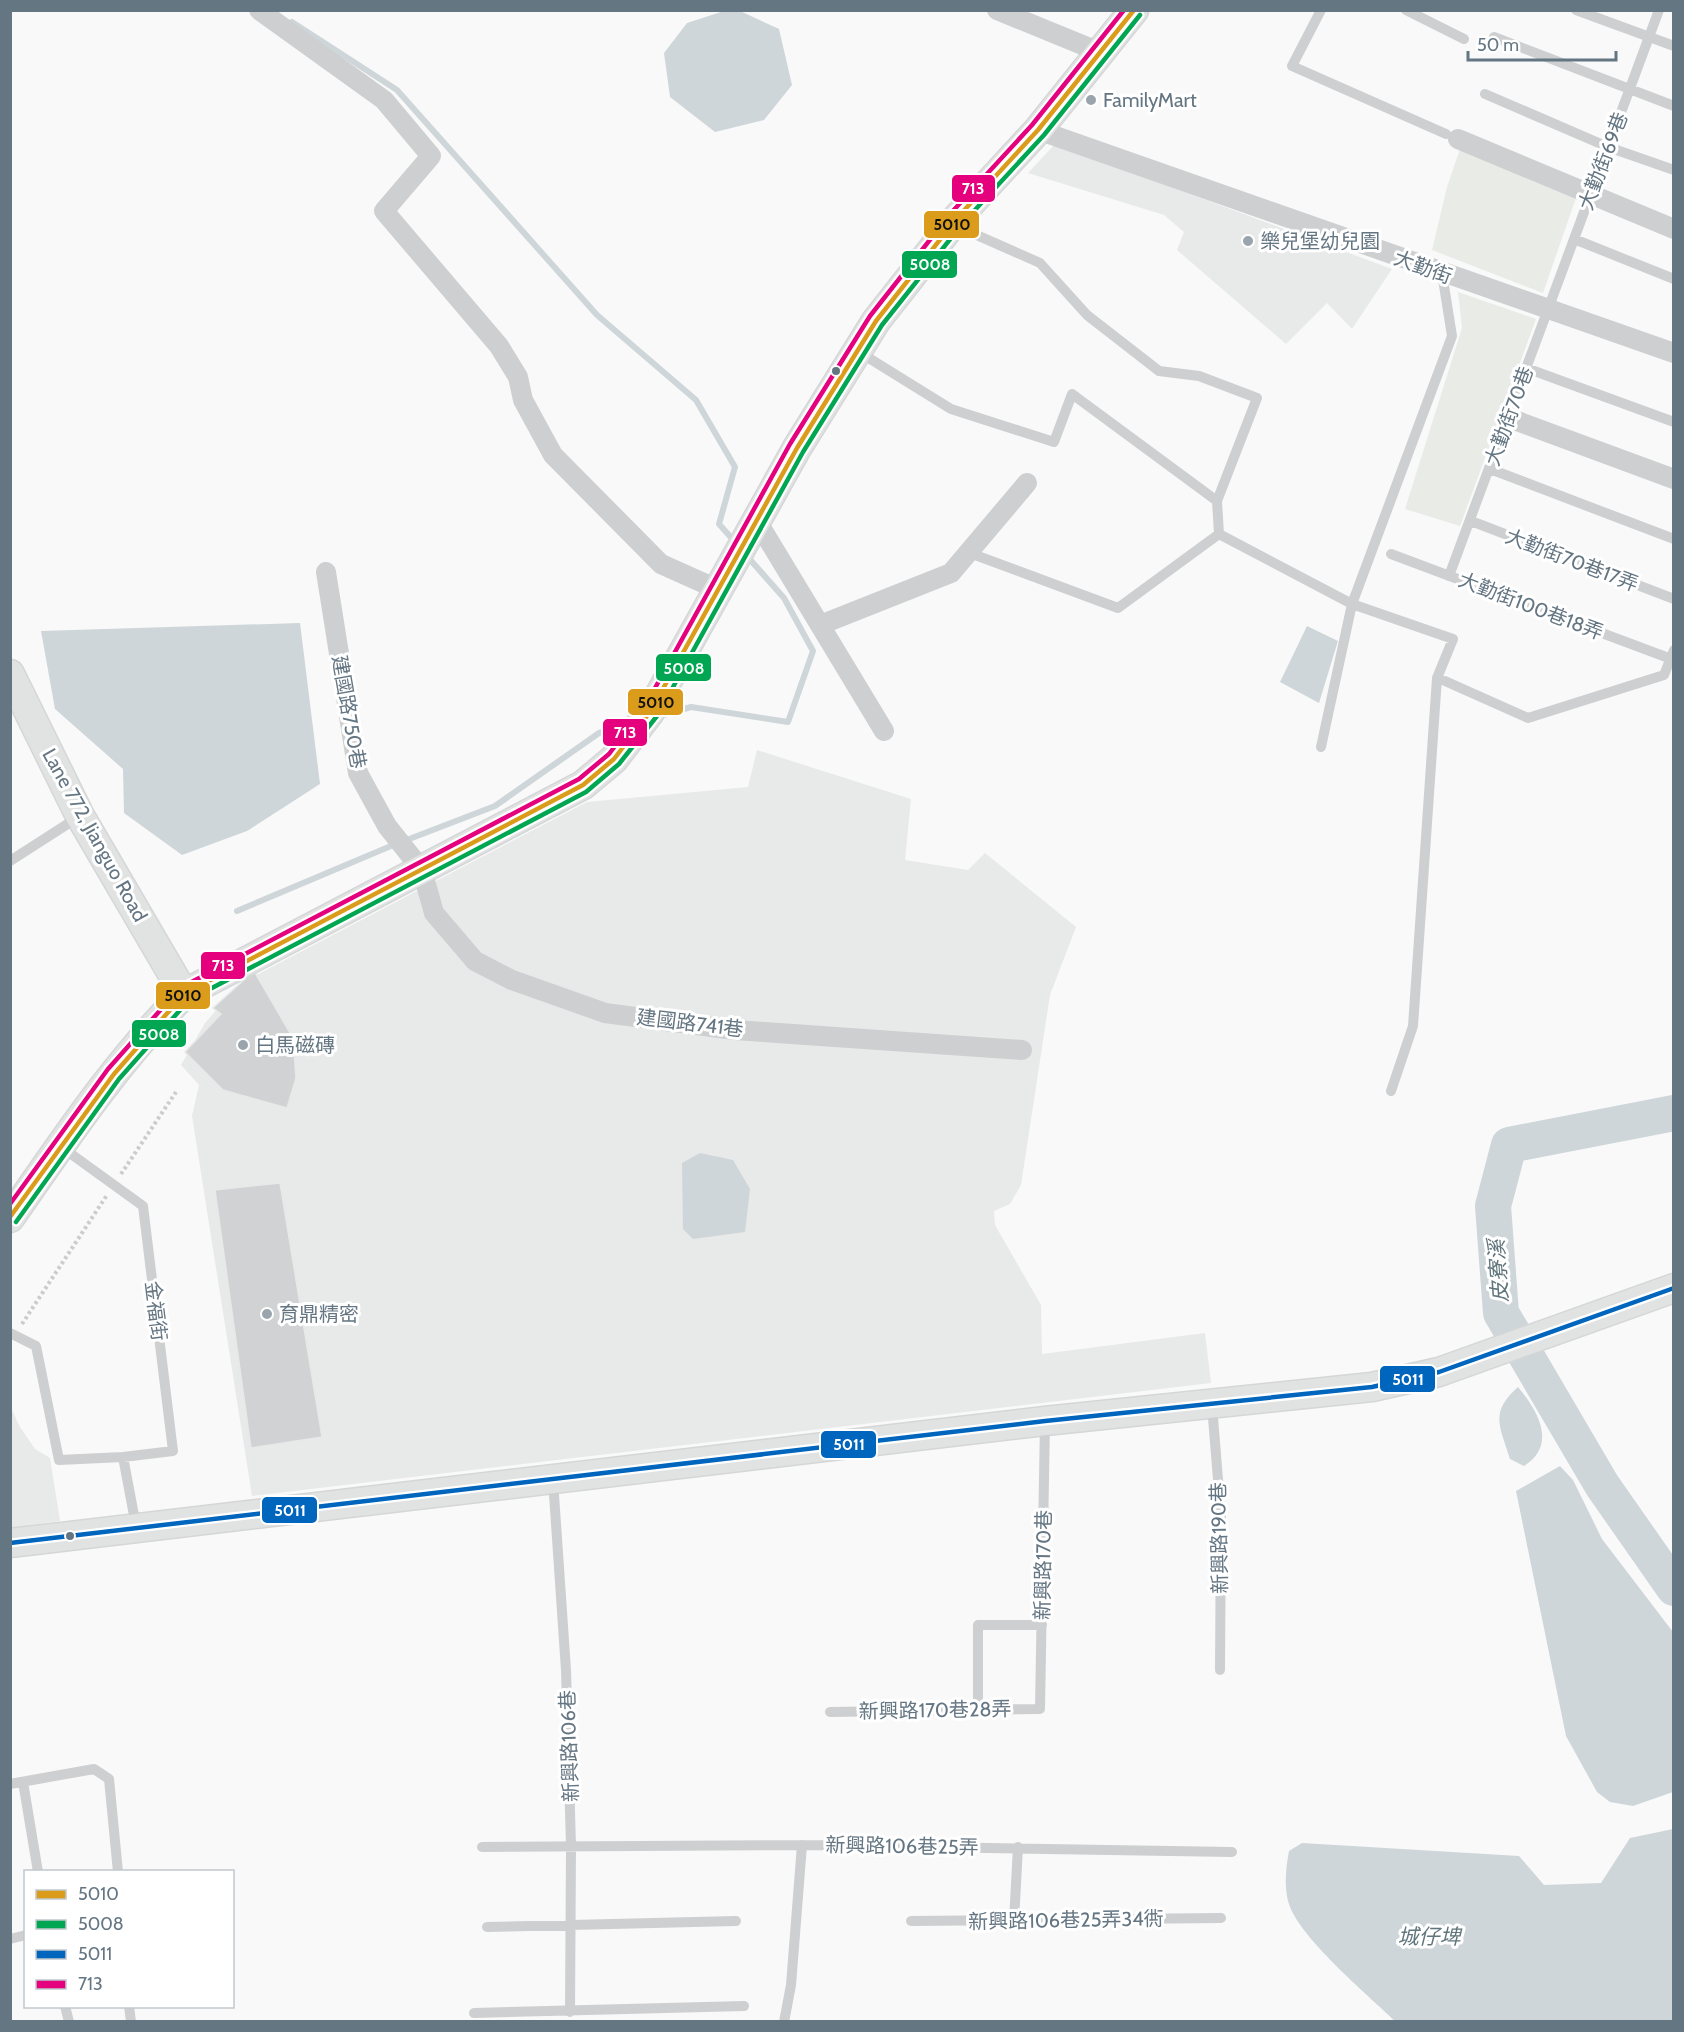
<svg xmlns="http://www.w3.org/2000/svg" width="1684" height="2032" font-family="Cabin,'Noto Sans TC',sans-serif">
<rect width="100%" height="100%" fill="#f9f9f9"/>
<path fill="#e8e9e9" d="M 1055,144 L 1392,269 L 1352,329 L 1327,303 L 1286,344 L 1177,250 L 1184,232 L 1164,215 L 1028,173 Z
M 757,750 L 911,799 L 905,860 L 968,870 L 985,853 L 1076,927 L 1050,995 L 1021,1185 L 1010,1204 L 994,1211 L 995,1225 L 1041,1305 L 1042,1354 L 1205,1333 L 1211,1383 L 252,1496 L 192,1116 L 199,1085 L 181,1065 L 205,1023 L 239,984 L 587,802 L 748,787 Z
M 10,1406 L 20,1427 L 35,1449 L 50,1458 L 60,1521 L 11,1528 Z"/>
<path fill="#e8ebe6" d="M 1460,149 L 1577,195 L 1543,293 L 1432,250 L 1447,187 Z
M 1458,292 L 1536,319 L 1460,526 L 1405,509 L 1462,328 Z"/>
<path fill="#ced6d9" d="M 724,11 L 740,11 L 779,29 L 792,85 L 764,120 L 715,132 L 670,97 L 664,53 L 687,23 Z
M 300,623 L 320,784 L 247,831 L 182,855 L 124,813 L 123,769 L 55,709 L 41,631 Z
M 1307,626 L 1338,641 L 1319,703 L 1280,682 Z
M 700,1153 L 733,1160 L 750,1189 L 745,1232 L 693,1239 L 683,1229 L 682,1163 Z
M 1518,1387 C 1539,1412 1557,1445 1524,1466 L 1510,1459 C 1500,1426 1489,1413 1518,1387 Z
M 1560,1466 L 1573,1480 L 1602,1539 L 1673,1632 L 1673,1792 L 1633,1806 L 1610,1802 L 1597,1792 L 1566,1736 L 1516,1491 Z
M 1673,1829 L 1673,2021 L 1395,2021 C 1367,1994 1297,1936 1288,1901 C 1284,1885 1286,1867 1289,1851 L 1302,1843 L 1519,1856 L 1544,1885 L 1601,1883 L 1630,1838 Z"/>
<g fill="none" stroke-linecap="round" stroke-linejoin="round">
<path stroke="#ced6d9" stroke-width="6" d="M 292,22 L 397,90 L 597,315 L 696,400 L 735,467 L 719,524 L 736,543
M 660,716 L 691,707 L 788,722 L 813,651 L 784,598 L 746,555
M 404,841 L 495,806 L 599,733 L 627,725
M 237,911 L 398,843"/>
<path stroke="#ced6d9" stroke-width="36" d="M 1674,1113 L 1509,1145 L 1493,1206 L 1501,1313 L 1602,1485 L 1674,1588"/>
</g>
<path fill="#d0d2d3" stroke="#e8e8e8" stroke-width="1.5" d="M 254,971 L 293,1038 L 296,1078 L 287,1108 L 223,1090 L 185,1052 L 221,1014 L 213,1008 Z
M 280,1183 L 322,1437 L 251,1448 L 215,1190 Z"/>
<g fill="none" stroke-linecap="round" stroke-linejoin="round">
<g stroke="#d5d6d7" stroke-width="31">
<path id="secondary" d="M 10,674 L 80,816 L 184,994
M 10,1218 C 65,1139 116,1062 184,994 L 583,785 L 614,759 L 650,712 L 797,448 L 876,321 L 957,218 L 1038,130 L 1134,10
M 10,1543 L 1045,1421 L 1372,1387 L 1439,1372 L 1674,1288"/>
</g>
<path stroke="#cbcccd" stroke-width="4" stroke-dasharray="3 3" stroke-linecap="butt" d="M 121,1174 L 176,1092
M 22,1324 L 107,1195"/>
<path stroke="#cecfd0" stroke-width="10" d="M 1321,10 L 1292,66 L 1446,134
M 1406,10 L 1464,39
M 1576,10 L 1674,46
M 1494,37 L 1674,106
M 1485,94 L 1608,147 L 1674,170
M 954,225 L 1040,263 L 1087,315 L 1159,371 L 1199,376 L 1257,398 L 1217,501 L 1219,534
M 1574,239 L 1674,279
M 859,352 L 951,409 L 1054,442 L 1072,394 L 1217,501
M 1526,368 L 1674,422
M 1490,469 L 1674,539
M 1471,521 L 1674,599
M 967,552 L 1118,608 L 1219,534 L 1352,604 L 1453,639 L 1437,678 L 1413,1026 L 1391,1091
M 1391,554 L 1674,660
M 1449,576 L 1659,10
M 1445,681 L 1528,718 L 1664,675 L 1674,650
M 1321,747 L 1352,604 L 1452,336 L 1442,273
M 10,861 L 80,816
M 10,1333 L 36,1346 L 59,1460 L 123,1457 L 173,1451 L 143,1206 L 60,1146
M 1212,1405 L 1221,1517 L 1220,1670
M 123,1457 L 136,1526
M 553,1480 L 566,1670 L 571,1846 L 570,2012
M 978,1710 L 978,1625 L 1042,1625
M 830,1712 L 1040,1709 L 1045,1421
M 23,1782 L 38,1872
M 10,1784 L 94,1769 L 109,1779 L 118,1872
M 482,1847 L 802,1845 L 1232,1852
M 911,1921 L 1221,1918
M 1014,1921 L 1018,1847
M 487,1927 L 736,1921
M 10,1939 L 26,1935
M 65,2006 L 69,2022
M 129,2006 L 131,2022
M 474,2013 L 744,2006
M 784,2022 L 791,1985 L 802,1845"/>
<path stroke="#cecfd0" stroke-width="20" d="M 259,10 L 384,100 L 431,156 L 384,211 L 499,346 L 518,377 L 523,400 L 553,455 L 661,564 L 719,590
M 997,10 L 1102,53
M 1038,130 L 1674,353
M 1458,139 L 1674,229
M 1509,418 L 1674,479
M 757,521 L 884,731
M 326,572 L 358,773 L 387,826 L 422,870 L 434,913 L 475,961 L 512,980 L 605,1013 L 735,1030 L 1022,1050
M 820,625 L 951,573 L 1027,483"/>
<use href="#secondary" stroke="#e1e2e2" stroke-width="28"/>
<g stroke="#fff" stroke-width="9">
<path id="bus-1" d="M 10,1217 L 114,1074 L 184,994 L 583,785 L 614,759 L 650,712 L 797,448 L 876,321 L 957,218 L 1038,130 L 1134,10"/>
</g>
<g stroke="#fff" stroke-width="9">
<path id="bus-2" d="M 16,1222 L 119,1079 L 189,1000 L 586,792 L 619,764 L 657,716 L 803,452 L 882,325 L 963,223 L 1044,135 L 1140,15"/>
</g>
<g stroke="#fff" stroke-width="9">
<path id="bus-3" d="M 10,1543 L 1045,1421 L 1372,1387 L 1439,1372 L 1674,1288"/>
</g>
<g stroke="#fff" stroke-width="9">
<path id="bus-4" d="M 10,1204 L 108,1069 L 180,988 L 579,779 L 609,754 L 644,708 L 790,444 L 870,316 L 951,213 L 1032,125 L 1124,10"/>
</g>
<use href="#bus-1" stroke="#da9c1a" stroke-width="4.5"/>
<use href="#bus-2" stroke="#00a651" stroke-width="4.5"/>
<use href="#bus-3" stroke="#0065bd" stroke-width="4.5"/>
<use href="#bus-4" stroke="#e5007d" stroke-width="4.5"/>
</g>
<g fill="#99a4ac" stroke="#fff" stroke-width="2">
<circle cx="1091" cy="100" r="6"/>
<circle cx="1248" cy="241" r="6"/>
<circle cx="243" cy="1045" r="6"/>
<circle cx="267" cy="1314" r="6"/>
</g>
<g fill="#657683" stroke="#fff" stroke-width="2">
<circle cx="836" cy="371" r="5"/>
<circle cx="70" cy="1536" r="5"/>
</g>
<g text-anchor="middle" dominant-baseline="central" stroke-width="6" stroke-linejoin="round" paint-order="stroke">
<g font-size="20" fill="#657683" stroke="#fff" text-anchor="start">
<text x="1103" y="100">FamilyMart</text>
<text x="1260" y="241">樂兒堡幼兒園</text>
<text x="255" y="1045">白馬磁磚</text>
<text x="279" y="1314">育鼎精密</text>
</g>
<g font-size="20" fill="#657683" stroke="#fff">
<text transform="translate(1603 161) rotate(-69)">大勤街69巷</text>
<text transform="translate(1423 267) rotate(20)">大勤街</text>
<text transform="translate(1509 416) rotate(-70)">大勤街70巷</text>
<text transform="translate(1572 560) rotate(21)">大勤街70巷17弄</text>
<text transform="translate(1531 606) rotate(21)">大勤街100巷18弄</text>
<text transform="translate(349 712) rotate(80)">建國路750巷</text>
<text transform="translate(95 835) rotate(61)">Lane 772, Jianguo Road</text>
<text transform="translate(690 1023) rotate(7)">建國路741巷</text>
<text transform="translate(156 1311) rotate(83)">金福街</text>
<text transform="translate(1219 1538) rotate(-91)">新興路190巷</text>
<text transform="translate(1043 1565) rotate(-89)">新興路170巷</text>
<text transform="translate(935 1710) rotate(-1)">新興路170巷28弄</text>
<text transform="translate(569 1746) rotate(-92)">新興路106巷</text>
<text transform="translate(902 1846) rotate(1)">新興路106巷25弄</text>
<text transform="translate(1066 1920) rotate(-1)">新興路106巷25弄34衖</text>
</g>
<g font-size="21" font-style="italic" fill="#60757c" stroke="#fff">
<text transform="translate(1498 1271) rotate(-94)">皮寮溪</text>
<text x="1429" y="1936">城仔埤</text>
</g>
</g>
<g stroke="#fff" stroke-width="2">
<rect x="951" y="174" width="45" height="29" rx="6" fill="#e5007d"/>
<rect x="923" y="210" width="57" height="29" rx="6" fill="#da9c1a"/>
<rect x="901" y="250" width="57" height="29" rx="6" fill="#00a651"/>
<rect x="655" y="653" width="57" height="29" rx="6" fill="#00a651"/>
<rect x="627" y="688" width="57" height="28" rx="6" fill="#da9c1a"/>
<rect x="602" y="718" width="46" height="29" rx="6" fill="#e5007d"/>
<rect x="200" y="951" width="46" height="29" rx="6" fill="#e5007d"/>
<rect x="155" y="981" width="56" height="29" rx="6" fill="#da9c1a"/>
<rect x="131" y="1019" width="56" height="29" rx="6" fill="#00a651"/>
<rect x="1379" y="1365" width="57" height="28" rx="6" fill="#0065bd"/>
<rect x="820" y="1430" width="57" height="29" rx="6" fill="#0065bd"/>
<rect x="261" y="1496" width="57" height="28" rx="6" fill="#0065bd"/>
</g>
<g font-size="16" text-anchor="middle" font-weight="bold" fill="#fff">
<text x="973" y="194">713</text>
<text x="930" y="270">5008</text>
<text x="684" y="674">5008</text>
<text x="625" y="738">713</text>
<text x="223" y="971">713</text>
<text x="159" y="1040">5008</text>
<text x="1408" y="1385">5011</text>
<text x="849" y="1450">5011</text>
<text x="290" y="1516">5011</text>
</g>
<g font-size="16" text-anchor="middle" font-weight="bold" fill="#111">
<text x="952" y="230">5010</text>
<text x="656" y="708">5010</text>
<text x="183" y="1001">5010</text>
</g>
<rect width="1684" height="2032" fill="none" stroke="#657683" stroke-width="24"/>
<rect x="24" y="1870" width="210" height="138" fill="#ffffff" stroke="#c1c8cd" stroke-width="1.5"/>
<rect x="36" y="1890" width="30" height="9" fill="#da9c1a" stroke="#c1c8cd" stroke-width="1.5"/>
<text x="78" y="1900" font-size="18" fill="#657683">5010</text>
<rect x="36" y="1920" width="30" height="9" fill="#00a651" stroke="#c1c8cd" stroke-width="1.5"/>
<text x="78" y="1930" font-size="18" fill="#657683">5008</text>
<rect x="36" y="1950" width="30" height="9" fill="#0065bd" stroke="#c1c8cd" stroke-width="1.5"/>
<text x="78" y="1960" font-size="18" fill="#657683">5011</text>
<rect x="36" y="1980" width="30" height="9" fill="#e5007d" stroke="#c1c8cd" stroke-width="1.5"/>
<text x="78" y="1990" font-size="18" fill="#657683">713</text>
<path d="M1468 51v9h148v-9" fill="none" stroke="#657683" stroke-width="3"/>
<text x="1477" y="51" font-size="18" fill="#657683" stroke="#ffffff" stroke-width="4.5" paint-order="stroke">50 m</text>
</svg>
